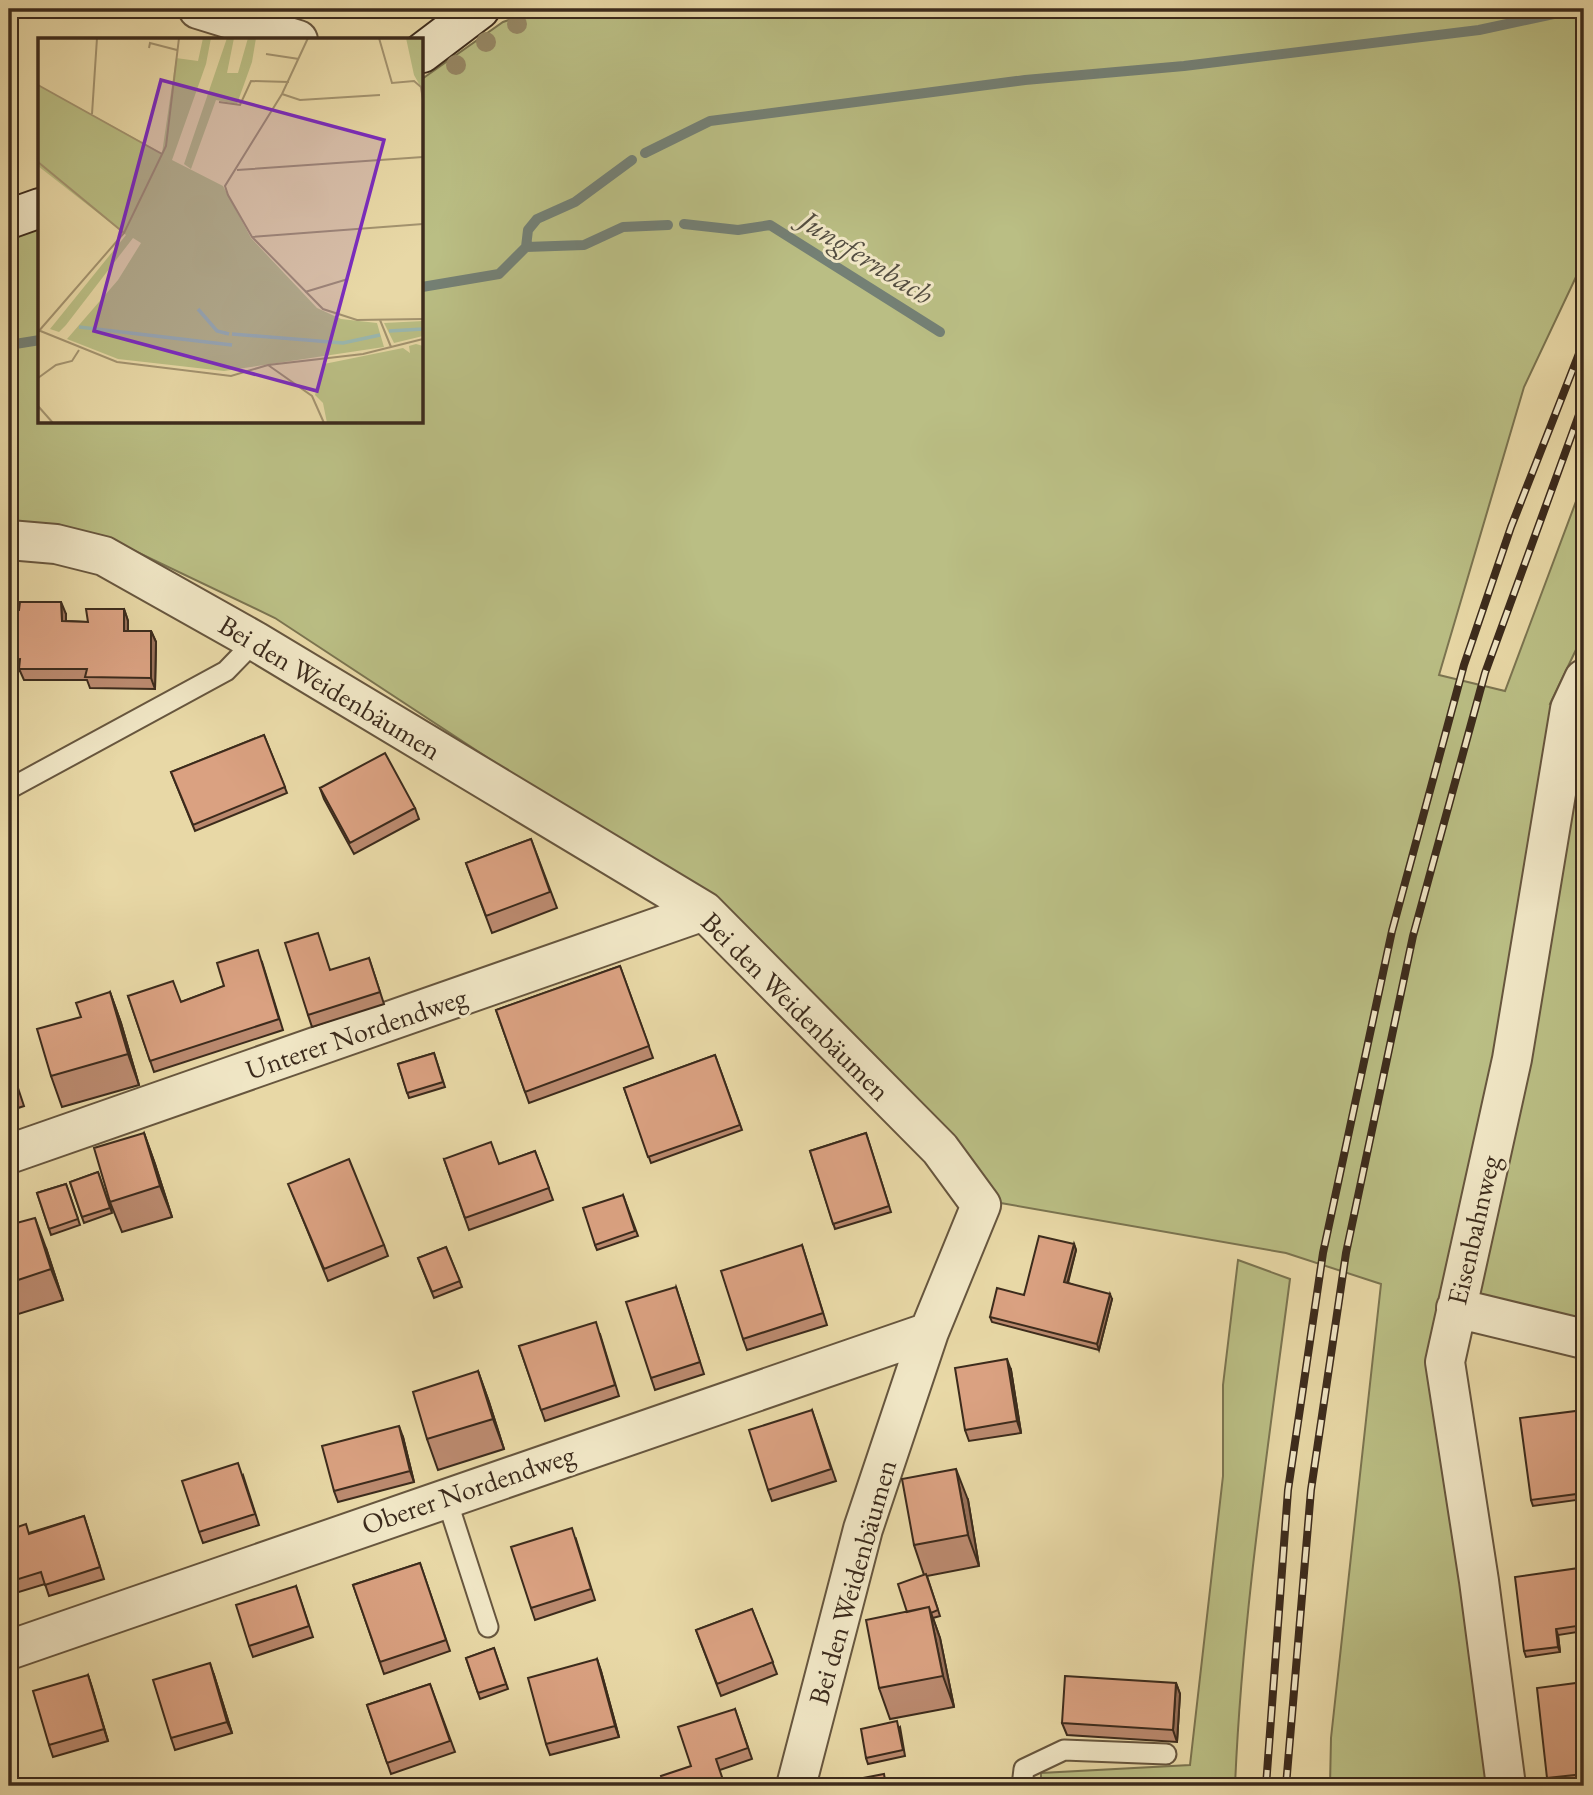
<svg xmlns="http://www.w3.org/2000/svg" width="1593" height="1795" font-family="'EB Garamond',serif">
<rect width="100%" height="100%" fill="#e8d8a6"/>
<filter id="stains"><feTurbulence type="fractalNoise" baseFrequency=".00286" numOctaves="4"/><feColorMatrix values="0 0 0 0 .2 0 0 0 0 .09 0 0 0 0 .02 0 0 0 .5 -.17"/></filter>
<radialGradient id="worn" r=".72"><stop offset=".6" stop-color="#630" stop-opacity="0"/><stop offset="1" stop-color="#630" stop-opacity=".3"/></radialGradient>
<path fill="#babe84" stroke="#7b7450" stroke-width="2" d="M 542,9 L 1584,9 L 1584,260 L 1524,387 L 1439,675 L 1505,691 L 1584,480 L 1584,633 L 1550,704 L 1584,715 L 1584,1340 L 1457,1308 L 1508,1786 L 1330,1786 L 1331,1738 L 1381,1284 L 1286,1253 L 995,1202 L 710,904 L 275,618 L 116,542 L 9,527 L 9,238 L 40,226 L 40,422 L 422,422 L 422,79 L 503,22 Z
M 1238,1260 L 1290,1279 C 1268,1448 1242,1617 1235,1786 L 1041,1786 L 1041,1773 L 1190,1765 L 1223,1476 L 1223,1385 Z"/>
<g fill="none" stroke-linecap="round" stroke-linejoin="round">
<path stroke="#748075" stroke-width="10" d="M 645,153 L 710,121 L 1025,80 L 1184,66 L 1479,30 L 1577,9
M 684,224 L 738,230 L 770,225 L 940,332
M 526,247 L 528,230 L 537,219 L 575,202 L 632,160
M 422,287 L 499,274 L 526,247 L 584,245 L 623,227 L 668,225
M 9,345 L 40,340"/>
<g stroke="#67563e" stroke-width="23">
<path id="lane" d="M 9,789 L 226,671 L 255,641
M 446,1497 L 488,1627
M 1022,1786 L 1024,1769 L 1064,1750 L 1166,1754"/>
</g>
<g stroke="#67563e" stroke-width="42">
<path id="street" d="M 198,9 L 298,40
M 9,540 L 56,544 L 104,556 L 255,641 L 704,911 L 940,1149 L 981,1205 L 929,1332 L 863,1529 L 796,1786
M 9,1154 L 704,911
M 1456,1308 L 1584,1339
M 9,1650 L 929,1332
M 1506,1786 L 1479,1581 L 1445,1362 L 1512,1059 L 1570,709 L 1584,679"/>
</g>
<g stroke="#3c2b1c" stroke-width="42">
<path id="secondary" d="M 422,53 L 480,9
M 9,219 L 40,208"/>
</g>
<use href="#lane" stroke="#f0e6c5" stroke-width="19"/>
<use href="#street" stroke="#f0e6c5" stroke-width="38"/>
<use href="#secondary" stroke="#f0e6c5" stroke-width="38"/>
<g stroke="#3c2b1c" stroke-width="8">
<path id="rail" d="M 1266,1786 L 1288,1490 L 1323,1253 L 1392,931 L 1464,665 L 1511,527 L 1584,341
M 1286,1786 L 1311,1490 L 1346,1253 L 1413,936 L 1485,673 L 1584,401"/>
</g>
<use href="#rail" stroke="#f0e6c5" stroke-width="5" stroke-dasharray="16" stroke-linecap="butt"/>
</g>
<g fill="#978966">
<circle cx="517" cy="24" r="10"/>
<circle cx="486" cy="42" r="10"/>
<circle cx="456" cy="65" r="10"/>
</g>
<path fill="#bb8a6f" stroke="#3c2b1c" stroke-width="2" d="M 124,609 L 128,621 L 128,631 L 151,631 L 156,642 L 155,689 L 90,688 L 87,680 L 24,680 L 20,671 L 9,671 L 9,610 L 66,614 L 66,621 L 88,622 Z
M 264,735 L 287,793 L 195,831 L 171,772 Z
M 320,788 L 415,808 L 419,819 L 354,854 L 324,799 Z
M 531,839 L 557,908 L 492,933 L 466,863 Z
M 369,958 L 384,1004 L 312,1027 L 308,1015 Z
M 262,962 L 283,1030 L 154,1072 L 128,996 L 181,1002 L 224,986 Z
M 620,966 L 653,1058 L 529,1103 L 496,1010 Z
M 110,992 L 121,1023 L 139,1085 L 62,1107 L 51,1076 Z
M 434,1053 L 445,1087 L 409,1098 L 398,1064 Z
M 715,1055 L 742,1130 L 651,1163 L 624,1088 Z
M 9,1061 L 24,1106 L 9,1111 Z
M 144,1133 L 155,1164 L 172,1217 L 122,1232 L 110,1202 Z
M 866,1133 L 891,1212 L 835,1229 L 810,1151 Z
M 535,1151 L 553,1200 L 469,1230 L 444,1159 L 499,1164 Z
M 98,1172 L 112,1213 L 84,1223 L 70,1182 Z
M 66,1184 L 80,1225 L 51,1235 L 37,1193 Z
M 293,1195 L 384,1245 L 388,1256 L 328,1281 Z
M 623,1195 L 638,1236 L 597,1250 L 595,1245 Z
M 9,1225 L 46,1248 L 63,1300 L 9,1317 Z
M 1074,1244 L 1076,1250 L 1068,1283 L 1112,1299 L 1099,1350 L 992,1322 L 990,1317 L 1024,1295 Z
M 802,1245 L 827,1325 L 747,1350 L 743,1339 Z
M 446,1247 L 462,1287 L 434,1298 L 418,1258 Z
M 676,1287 L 704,1374 L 655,1390 L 651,1378 Z
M 600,1334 L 619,1396 L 545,1421 L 519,1346 Z
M 1011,1370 L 1021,1433 L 969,1441 L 965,1430 Z
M 478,1371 L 489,1402 L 504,1449 L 438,1470 L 427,1439 Z
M 812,1410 L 836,1481 L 772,1501 L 768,1490 Z
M 1584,1410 L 1584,1499 L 1533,1506 L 1531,1500 Z
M 403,1437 L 414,1482 L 338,1502 L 334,1491 Z
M 243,1475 L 259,1525 L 203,1543 L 199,1532 Z
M 968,1500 L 979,1566 L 927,1576 L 940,1616 L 933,1618 L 940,1638 L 954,1707 L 890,1719 L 879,1688 L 907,1612 L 924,1575 L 914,1545 Z
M 84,1516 L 104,1579 L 49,1596 L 45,1584 L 9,1595 L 9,1530 L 29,1533 Z
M 576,1539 L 595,1600 L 535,1620 L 531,1608 Z
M 420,1563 L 450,1651 L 384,1674 L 353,1585 Z
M 1581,1574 L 1584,1597 L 1584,1631 L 1558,1635 L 1560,1652 L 1526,1657 L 1524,1651 Z
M 296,1586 L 313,1637 L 253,1657 L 249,1646 Z
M 752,1609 L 777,1674 L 721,1696 L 696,1630 Z
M 494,1648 L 508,1689 L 480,1699 L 466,1658 Z
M 597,1659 L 601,1671 L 619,1737 L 550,1755 L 546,1744 Z
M 88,1675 L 108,1741 L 53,1757 L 49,1745 Z
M 214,1675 L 232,1733 L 175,1750 L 171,1738 Z
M 1584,1682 L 1584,1786 L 1550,1786 L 1547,1778 Z
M 1176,1683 L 1180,1694 L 1177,1742 L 1067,1735 L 1062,1723 Z
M 430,1684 L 455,1752 L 391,1774 L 367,1705 Z
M 735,1709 L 752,1759 L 720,1770 L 691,1766 Z
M 900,1727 L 905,1756 L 868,1764 L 866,1758 Z"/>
<path fill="#99715a" stroke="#3c2b1c" stroke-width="2" d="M 61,602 L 66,614 L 66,633 L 62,621 Z
M 124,609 L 128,621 L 128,642 L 124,631 Z
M 151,631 L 156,642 L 155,689 L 151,678 Z
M 110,992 L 121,1023 L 139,1085 L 128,1054 Z
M 144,1133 L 155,1164 L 172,1217 L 160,1186 Z
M 35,1218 L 46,1248 L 63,1300 L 51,1269 Z
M 1074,1244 L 1076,1250 L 1066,1288 L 1064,1282 Z
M 1110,1294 L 1112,1299 L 1099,1350 L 1097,1344 Z
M 1007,1359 L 1011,1370 L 1021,1433 L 1017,1421 Z
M 478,1371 L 489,1402 L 504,1449 L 493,1419 Z
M 399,1426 L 403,1437 L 414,1482 L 410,1471 Z
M 956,1469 L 968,1500 L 979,1566 L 968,1535 Z
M 1579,1568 L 1581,1574 L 1584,1597 L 1584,1608 Z
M 929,1607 L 940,1638 L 954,1707 L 943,1676 Z
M 1556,1629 L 1558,1635 L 1560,1652 L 1558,1647 Z
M 597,1659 L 601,1671 L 619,1737 L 615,1726 Z
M 210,1663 L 214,1675 L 232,1733 L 227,1722 Z
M 88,1675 L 92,1687 L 108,1741 L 104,1729 Z
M 1176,1683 L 1180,1694 L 1177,1742 L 1173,1730 Z"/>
<path fill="#daa181" stroke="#3c2b1c" stroke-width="2" d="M 20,602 L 61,602 L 62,621 L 88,622 L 86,609 L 124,609 L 124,631 L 151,631 L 151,678 L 85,677 L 87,669 L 19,669 L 20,659 L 9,660 L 9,610 L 19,610 Z
M 264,735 L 285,787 L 193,825 L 171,772 Z
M 385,753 L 415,808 L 350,843 L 320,788 Z
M 531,839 L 550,892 L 486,916 L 466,863 Z
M 318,933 L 330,970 L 369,958 L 380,992 L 308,1015 L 285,943 Z
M 258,950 L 279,1019 L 150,1061 L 128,996 L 173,981 L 181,1002 L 224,986 L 217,963 Z
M 620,966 L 649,1046 L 525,1092 L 496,1010 Z
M 110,992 L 128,1054 L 51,1076 L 37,1029 L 81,1017 L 76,1003 Z
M 434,1053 L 443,1082 L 407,1093 L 398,1064 Z
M 715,1055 L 740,1125 L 648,1157 L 624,1088 Z
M 9,1063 L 13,1075 L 9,1076 Z
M 144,1133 L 160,1186 L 110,1202 L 94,1148 Z
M 866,1133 L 889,1206 L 833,1224 L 810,1151 Z
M 491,1142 L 499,1164 L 535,1151 L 549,1188 L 465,1218 L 444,1159 Z
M 349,1159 L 384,1245 L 324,1269 L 288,1184 Z
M 98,1172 L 110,1208 L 82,1217 L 70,1182 Z
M 66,1184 L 78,1219 L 49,1229 L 37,1193 Z
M 623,1195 L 635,1231 L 595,1245 L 583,1208 Z
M 35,1218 L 51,1269 L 9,1283 L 9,1225 Z
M 1039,1236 L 1074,1244 L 1064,1282 L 1110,1294 L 1097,1344 L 990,1317 L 997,1288 L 1024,1295 Z
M 802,1245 L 823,1313 L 743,1339 L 721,1271 Z
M 446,1247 L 460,1281 L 432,1292 L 418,1258 Z
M 676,1287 L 700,1362 L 651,1378 L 626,1302 Z
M 596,1322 L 615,1385 L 541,1410 L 519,1346 Z
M 1007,1359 L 1017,1421 L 965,1430 L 955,1368 Z
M 478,1371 L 493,1419 L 427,1439 L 413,1392 Z
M 812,1410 L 831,1469 L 768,1490 L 749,1430 Z
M 1584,1410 L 1584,1493 L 1531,1500 L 1520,1418 Z
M 399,1426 L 410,1471 L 334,1491 L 322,1446 Z
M 238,1463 L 255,1514 L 199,1532 L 182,1481 Z
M 956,1469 L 968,1535 L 914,1545 L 902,1479 Z
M 84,1516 L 100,1567 L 45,1585 L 41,1572 L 9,1582 L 9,1530 L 26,1524 L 29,1534 Z
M 572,1528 L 591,1589 L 531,1608 L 511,1547 Z
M 420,1563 L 446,1640 L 380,1662 L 353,1585 Z
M 1579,1568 L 1584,1608 L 1584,1625 L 1556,1629 L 1558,1647 L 1524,1651 L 1515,1577 Z
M 926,1574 L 938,1610 L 931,1613 L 929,1607 L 907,1612 L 898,1584 Z
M 296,1586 L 309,1626 L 249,1646 L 236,1605 Z
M 929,1607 L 943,1676 L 879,1688 L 866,1620 Z
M 752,1609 L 773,1662 L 717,1684 L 696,1630 Z
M 494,1648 L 506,1684 L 478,1693 L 466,1658 Z
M 597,1659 L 615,1726 L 546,1744 L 528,1678 Z
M 210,1663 L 227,1722 L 171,1738 L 153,1680 Z
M 88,1675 L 104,1729 L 49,1745 L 33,1691 Z
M 1065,1676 L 1176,1683 L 1173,1730 L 1062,1723 Z
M 1584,1682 L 1584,1774 L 1547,1778 L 1537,1688 Z
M 430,1684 L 450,1741 L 387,1763 L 367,1705 Z
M 735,1709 L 748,1748 L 716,1759 L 725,1786 L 664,1786 L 661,1776 L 691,1766 L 678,1727 Z
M 897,1721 L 903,1750 L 866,1758 L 861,1729 Z
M 884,1774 L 886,1786 L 838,1786 L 837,1783 Z"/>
<g text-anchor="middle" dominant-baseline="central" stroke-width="6" stroke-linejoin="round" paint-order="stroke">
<g font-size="28" fill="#3c2b1c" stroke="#f0e6c5">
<text transform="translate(330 687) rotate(31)">Bei den Weidenbäumen</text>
<text transform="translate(796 1006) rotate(45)">Bei den Weidenbäumen</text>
<text transform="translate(356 1033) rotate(-19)">Unterer Nordendweg</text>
<text transform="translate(1473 1230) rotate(-77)">Eisenbahnweg</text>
<text transform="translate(468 1489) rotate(-19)">Oberer Nordendweg</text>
<text transform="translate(852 1582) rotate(-74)">Bei den Weidenbäumen</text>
</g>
<g font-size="30" font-style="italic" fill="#544e41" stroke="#f0e6c5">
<text transform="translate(867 257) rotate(32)">Jungfernbach</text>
</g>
</g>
<g transform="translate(38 38)">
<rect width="385" height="385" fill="#e8d8a6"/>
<path d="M 165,0 L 173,0 L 168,26 L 134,122 L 185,148 L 213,200 L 279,270 L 303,281 L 339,285 L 346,309 L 186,333 L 80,321 L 29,301 L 80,242 L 103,205 L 95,200 L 28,287 L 21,294 L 12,291 L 88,197 L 0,128 L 0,47 L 124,115 L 138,20 L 160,23 ZM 189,0 L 196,0 L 189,35 L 200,35 L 210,0 L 218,0 L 214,24 L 199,66 L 178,62 L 153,131 L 146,126 ZM 368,0 L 384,0 L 385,53 L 376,37 ZM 385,283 L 385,298 L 356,305 L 346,285 ZM 378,306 L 385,308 L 385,385 L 289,385 L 285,365 L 277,357 L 286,326 L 365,310 L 372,315 L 371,308 Z" fill="#babe84"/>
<path fill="none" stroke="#9ab8b1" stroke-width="3.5" d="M 160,271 L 179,293 L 191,296M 41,289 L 194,307M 351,293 L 385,291M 194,296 L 305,305 L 342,297"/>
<path fill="none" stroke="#a3936f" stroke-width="2" d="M 270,0 L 244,56 L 187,148 L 190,157 L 214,199 L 285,271 L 319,282 L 385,281M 341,0 L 354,45 L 376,43 L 383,49 L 385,62M 111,10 L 112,5 L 139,12M 228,16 L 261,21M 0,47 L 124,116M 244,56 L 262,62 L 342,57M 181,64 L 202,67 L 213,43 L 251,44M 54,76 L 59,0M 0,124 L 86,195M 199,132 L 385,119M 214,199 L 385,186M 267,254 L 310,241M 342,282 L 353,309M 0,292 L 79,324 L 193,338 L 230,327 L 325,316 L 385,301M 0,294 L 86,195 L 128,108 L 141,0M 230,327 L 274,358 L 286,385M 0,340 L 18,327 L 34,323 L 41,312M 0,368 L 15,385"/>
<path fill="#7b2cbf" fill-opacity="0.15" stroke="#7b2cbf" stroke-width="3.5" d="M 123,42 L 346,102 L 279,353 L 56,293 Z"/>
<rect width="385" height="385" fill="none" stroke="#3c2b1c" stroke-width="3.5"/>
</g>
<rect width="1593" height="1795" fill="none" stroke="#e8d8a6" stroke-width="35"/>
<rect x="10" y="10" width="1572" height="1774" fill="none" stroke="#3c2b1c" stroke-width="3.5"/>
<rect x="18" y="18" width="1558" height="1760" fill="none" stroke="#3c2b1c" stroke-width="2"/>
<rect width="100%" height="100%" filter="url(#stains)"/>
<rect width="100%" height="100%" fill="url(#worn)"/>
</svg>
